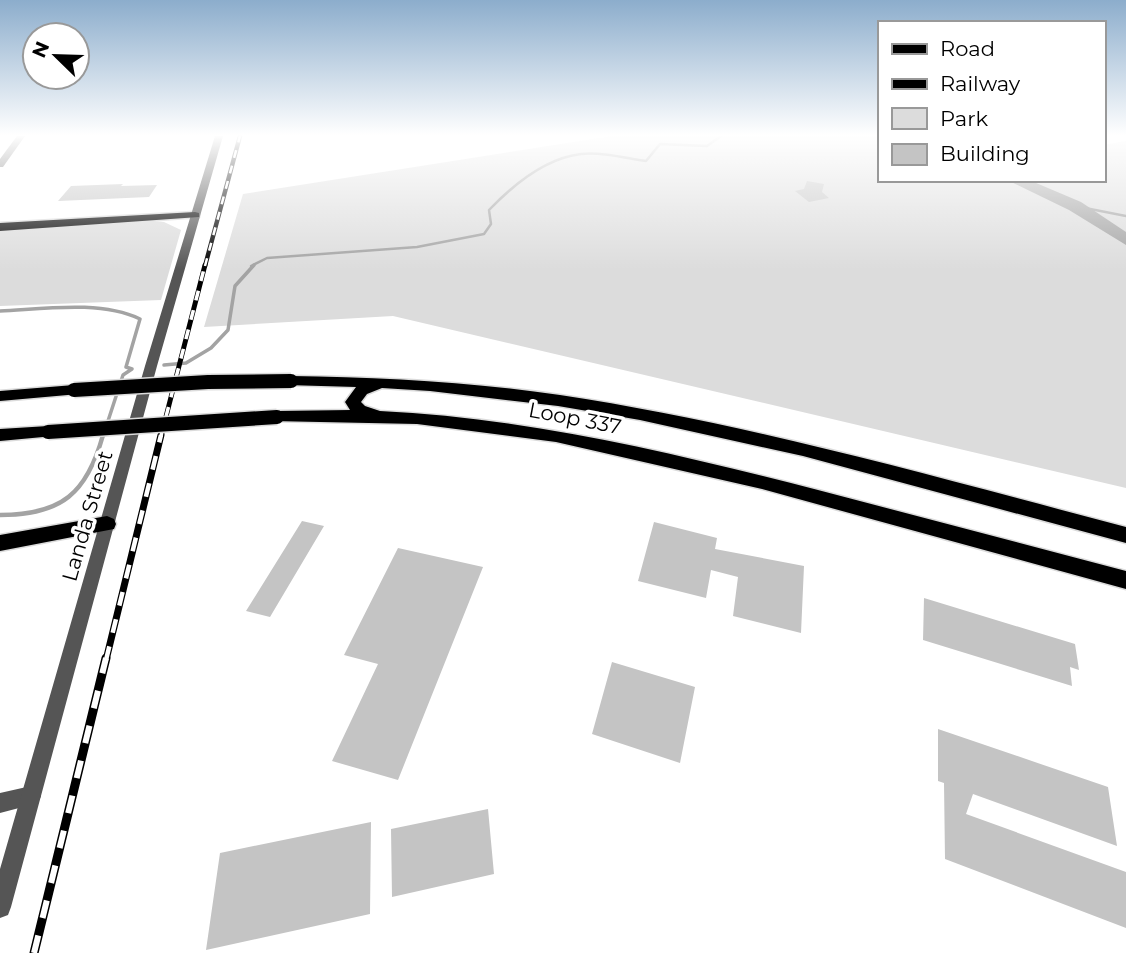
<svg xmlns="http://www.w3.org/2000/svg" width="1126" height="953" font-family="Montserrat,sans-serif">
<rect width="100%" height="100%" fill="#fff"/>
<path fill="#dcdcdc" d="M 612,136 L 879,136 L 879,180 L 1103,180 L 1103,145 L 1126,141 L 1126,488 L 393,316 L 204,327 L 243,194 Z
M 142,220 L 164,222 L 181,230 L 161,300 L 0,306 L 0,231 Z"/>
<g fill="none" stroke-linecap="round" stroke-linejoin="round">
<path stroke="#a3a3a3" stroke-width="2.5" d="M 1075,206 L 1126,216
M 251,266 L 267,258 L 417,247 L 484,234 L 491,224 L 489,210 C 512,186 546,158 581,154 C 603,152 625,158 646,161 L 660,144 L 707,146 L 721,136"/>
<path stroke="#a3a3a3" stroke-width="3.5" d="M 0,311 C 43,309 100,300 140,319 L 126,367 L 132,369 L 123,375 L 107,424
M 164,365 L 186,363 L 211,348 L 228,330 L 235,286 L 254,265
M 103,436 L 104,432"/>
<path stroke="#a3a3a3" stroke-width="4.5" d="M 0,515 C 62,515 87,493 103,435"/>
<path fill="#a3a3a3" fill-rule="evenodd" d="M 1007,180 L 1029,180 L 1081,202 L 1126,232 L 1126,245 L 1069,210 Z"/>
</g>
<path fill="#c4c4c4" d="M 807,181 L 824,184 L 822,192 L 829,198 L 809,202 L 795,191 L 804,189 Z
M 123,184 L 121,186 L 157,185 L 149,197 L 58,201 L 71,186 Z
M 302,521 L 324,526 L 270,617 L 246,611 Z
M 654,522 L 717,538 L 715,549 L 804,566 L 801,633 L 733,616 L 738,577 L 711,570 L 706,598 L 638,581 Z
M 398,548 L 483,567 L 398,780 L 332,761 L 378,664 L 344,655 Z
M 924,598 L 1075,644 L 1079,670 L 1070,667 L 1072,686 L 923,640 Z
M 612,662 L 695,687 L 680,763 L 592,734 Z
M 938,729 L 1108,787 L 1117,846 L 973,794 L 966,814 L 1126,872 L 1126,928 L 945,859 L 944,783 L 938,781 Z
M 488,809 L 494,874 L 392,897 L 391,829 Z
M 371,822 L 370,914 L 206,950 L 220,853 Z"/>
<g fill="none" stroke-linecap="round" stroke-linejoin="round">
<g stroke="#dbdbdb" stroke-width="3">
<path id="primary" d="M 195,212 L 199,213 L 199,217 L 0,231 L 0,223 Z
M 291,376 C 381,377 471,382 560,395 C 752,424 939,478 1126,527 L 1126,543 L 803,456 L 640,420 L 558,406 L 430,391 L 382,388 L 367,394 L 361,402 L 365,406 L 380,411 C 529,418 674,453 818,490 C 921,517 1023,544 1126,571 L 1126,589 L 762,489 L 556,442 L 417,424 L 271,421 L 269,417 L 277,411 L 350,410 L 345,402 L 356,387 L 286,385 L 283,381 L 286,377 Z
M 74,385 L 79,386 L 82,390 L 79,394 L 0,401 L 0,391 Z
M 48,426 L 54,428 L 56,432 L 54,436 L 0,441 L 0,429 Z
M 107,516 L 114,519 L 116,524 L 114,529 L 0,551 L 0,535 Z"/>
</g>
<path fill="#555" fill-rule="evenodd" d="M 17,136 L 25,136 L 3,167 L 0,167 L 0,159 Z
M 31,786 L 38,789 L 41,796 L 38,803 L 0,813 L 0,793 Z"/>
<path fill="#555" fill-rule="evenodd" d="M 215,136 L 223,136 L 157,366 L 11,907 L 8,915 L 0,918 L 0,869 L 145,366 Z"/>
<use href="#primary" fill="#000" fill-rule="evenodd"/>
<g stroke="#000" stroke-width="4.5">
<path id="rail-far3" d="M 205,266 L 240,136"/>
</g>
<g stroke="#000" stroke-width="5">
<path id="rail-far2" d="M 161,436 L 205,265"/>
</g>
<g stroke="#000" stroke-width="7">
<path id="rail-far1" d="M 106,660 L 161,435"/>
</g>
<g stroke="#000" stroke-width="9">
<path id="rail" d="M 34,953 L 106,658"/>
</g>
<use href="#rail-far3" stroke="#fff" stroke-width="2.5" stroke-dasharray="8" stroke-linecap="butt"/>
<use href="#rail-far2" stroke="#fff" stroke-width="3.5" stroke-dasharray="10" stroke-linecap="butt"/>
<use href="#rail-far1" stroke="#fff" stroke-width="4.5" stroke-dasharray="14" stroke-linecap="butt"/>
<use href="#rail" stroke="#fff" stroke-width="6" stroke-dasharray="18" stroke-linecap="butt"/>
<g stroke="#dbdbdb" stroke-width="17" stroke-linecap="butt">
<path id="primary-bridge" d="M 74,390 L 208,382 L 291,381
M 48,432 L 277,417"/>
</g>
<use href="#primary-bridge" stroke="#000" stroke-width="14"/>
</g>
<linearGradient id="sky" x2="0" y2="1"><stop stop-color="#8cadcc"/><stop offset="0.5" stop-color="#fff"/><stop offset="1" stop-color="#fff" stop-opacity="0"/></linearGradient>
<rect width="1126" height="270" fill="url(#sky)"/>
<g text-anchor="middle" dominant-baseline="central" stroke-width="7" stroke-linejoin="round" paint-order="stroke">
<g font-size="21" fill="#000" stroke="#fff">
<text transform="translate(575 418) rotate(11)">Loop 337</text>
<text transform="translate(87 516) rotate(-74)">Landa Street</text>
</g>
</g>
<rect x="878" y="21" width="228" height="161" fill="#ffffff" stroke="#999999" stroke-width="2"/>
<rect x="892" y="44" width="35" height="10" fill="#000000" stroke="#999999" stroke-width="2"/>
<text x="940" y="56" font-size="21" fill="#000000">Road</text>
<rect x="892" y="79" width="35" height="10" fill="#000000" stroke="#999999" stroke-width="2"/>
<text x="940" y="91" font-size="21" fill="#000000">Railway</text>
<rect x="892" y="108" width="35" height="21" fill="#dcdcdc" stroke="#999999" stroke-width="2"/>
<text x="940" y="126" font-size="21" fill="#000000">Park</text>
<rect x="892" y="144" width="35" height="21" fill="#c4c4c4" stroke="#999999" stroke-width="2"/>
<text x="940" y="161" font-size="21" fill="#000000">Building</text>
<g transform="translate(56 56) rotate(293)"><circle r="33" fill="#ffffff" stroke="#999999" stroke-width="2"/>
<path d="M0-5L12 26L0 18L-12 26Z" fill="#000000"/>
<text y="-10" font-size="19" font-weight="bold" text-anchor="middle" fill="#000000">N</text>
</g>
</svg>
